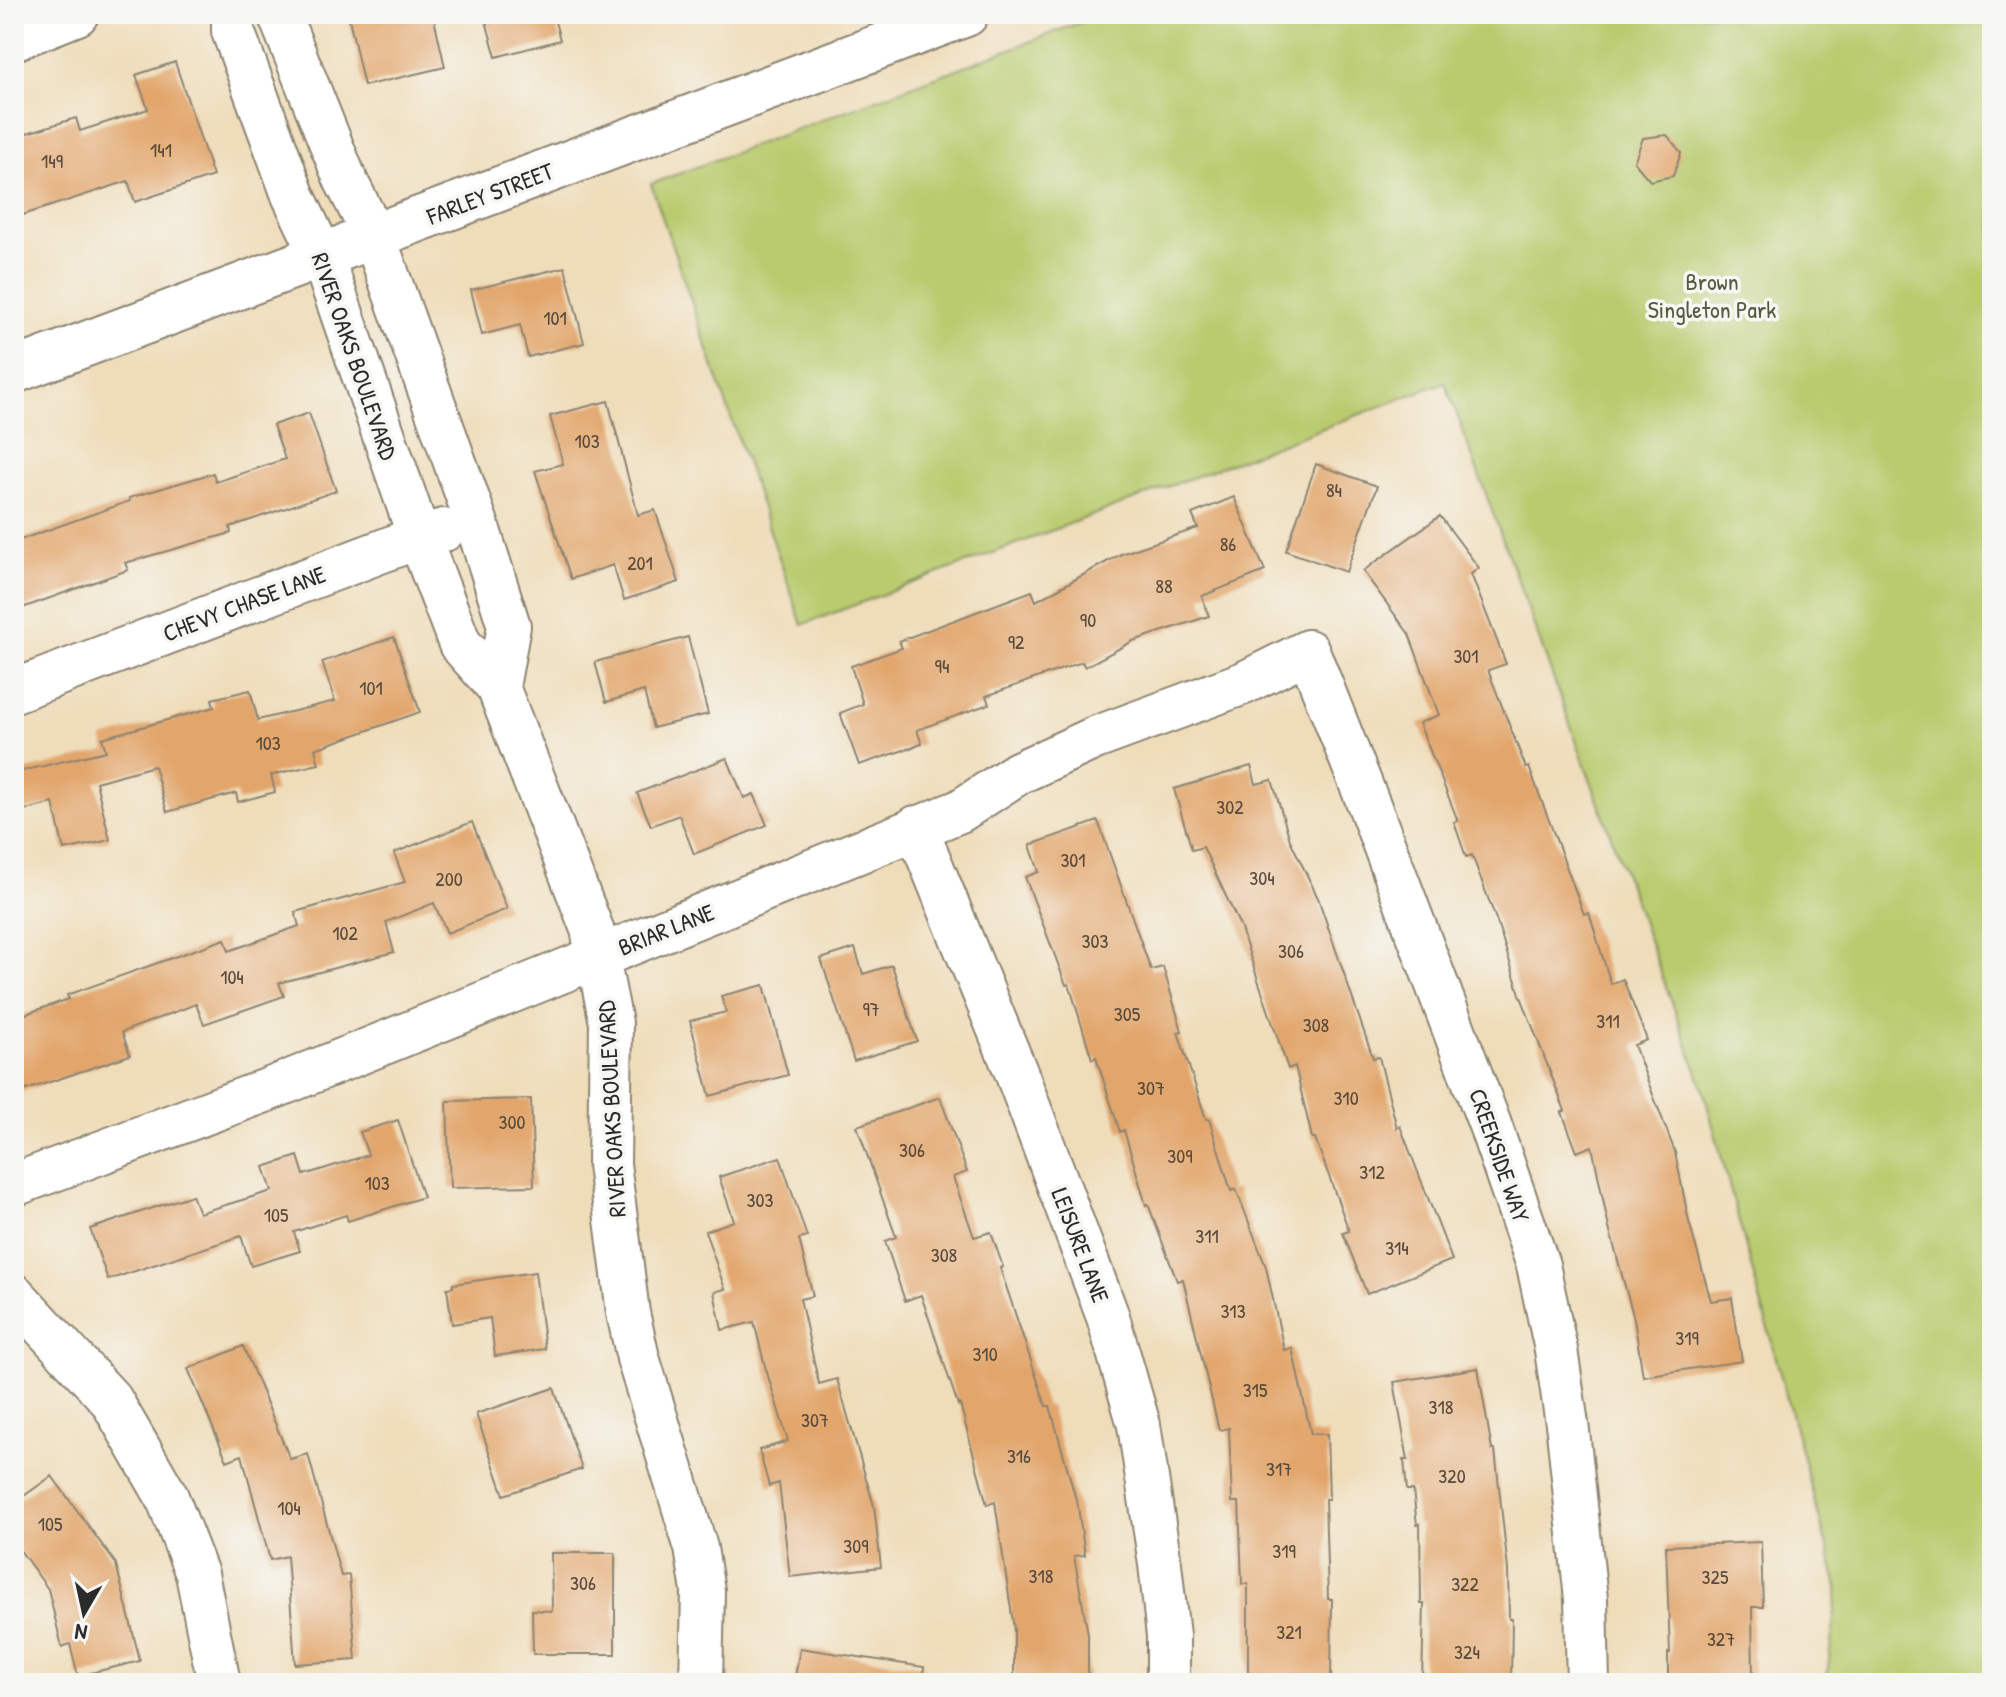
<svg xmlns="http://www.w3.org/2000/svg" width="2006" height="1697" font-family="'Patrick Hand',sans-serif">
<rect width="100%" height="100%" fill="#f6f6f2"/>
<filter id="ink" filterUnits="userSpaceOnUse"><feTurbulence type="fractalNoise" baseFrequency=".0125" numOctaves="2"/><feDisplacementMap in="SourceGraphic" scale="16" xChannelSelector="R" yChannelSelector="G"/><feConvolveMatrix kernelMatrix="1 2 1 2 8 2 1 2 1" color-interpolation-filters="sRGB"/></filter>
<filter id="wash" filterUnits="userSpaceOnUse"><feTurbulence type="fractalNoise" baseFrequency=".006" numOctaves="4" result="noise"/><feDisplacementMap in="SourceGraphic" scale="32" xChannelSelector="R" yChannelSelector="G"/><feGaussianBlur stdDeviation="1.8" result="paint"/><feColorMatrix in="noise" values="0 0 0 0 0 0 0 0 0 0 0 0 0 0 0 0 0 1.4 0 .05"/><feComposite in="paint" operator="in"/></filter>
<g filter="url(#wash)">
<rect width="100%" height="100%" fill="#efddba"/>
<path fill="#b9cb6e" stroke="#727b4c" stroke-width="2" d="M 1103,14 L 1992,14 L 1992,1683 L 1826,1683 L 1838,1587 L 1702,1085 L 1445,382 L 802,625 L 651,184 Z"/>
<g id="blocks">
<path fill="#e2a66c" d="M 348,14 L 433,14 L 445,67 L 364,86 Z
M 484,14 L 553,14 L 560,40 L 496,57 Z
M 175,62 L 213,176 L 135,202 L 128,181 L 23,215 L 14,188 L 14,137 L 76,118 L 80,131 L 148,109 L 136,75 Z
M 1667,135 L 1681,153 L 1673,176 L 1650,181 L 1634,162 L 1643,138 Z
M 565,267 L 584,343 L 528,357 L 520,325 L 482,335 L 471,290 Z
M 608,401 L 638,515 L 655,510 L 679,582 L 624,600 L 613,565 L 571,579 L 535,471 L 563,464 L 550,416 Z
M 309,413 L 336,491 L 230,527 L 231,533 L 125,563 L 128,570 L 14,611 L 14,542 L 130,501 L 129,498 L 213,473 L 216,482 L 285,459 L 273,425 Z
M 1316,464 L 1377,486 L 1346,572 L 1286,551 Z
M 1234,497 L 1265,571 L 1202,596 L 1209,616 L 1133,641 L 1085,667 L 1082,662 L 986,696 L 989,704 L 917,730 L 922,744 L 859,765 L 840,713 L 863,704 L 851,666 L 902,648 L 899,641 L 1032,591 L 1036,601 L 1121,554 L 1198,528 L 1192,514 Z
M 1440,516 L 1479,568 L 1471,574 L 1506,664 L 1488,670 L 1526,768 L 1529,767 L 1584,914 L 1589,913 L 1611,984 L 1623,979 L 1647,1040 L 1634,1045 L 1675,1152 L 1689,1222 L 1711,1301 L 1732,1298 L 1742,1361 L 1643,1376 L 1634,1319 L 1609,1228 L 1592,1146 L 1577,1152 L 1562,1112 L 1565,1111 L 1520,994 L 1497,922 L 1472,855 L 1466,857 L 1454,822 L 1458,821 L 1419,723 L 1439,715 L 1409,634 L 1363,571 Z
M 394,637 L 420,712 L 315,749 L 319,764 L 271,775 L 275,792 L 238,802 L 236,793 L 167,812 L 154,766 L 96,782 L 110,840 L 64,850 L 53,803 L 14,813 L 14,773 L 106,751 L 102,738 L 214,707 L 212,699 L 250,690 L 258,720 L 335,701 L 322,662 Z
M 688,637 L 708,714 L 653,728 L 644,691 L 606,702 L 595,662 Z
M 727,758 L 744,798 L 754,794 L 767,825 L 694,854 L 679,815 L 651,826 L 637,793 Z
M 1251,766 L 1256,784 L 1272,780 L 1290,840 L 1318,898 L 1373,1058 L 1379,1057 L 1397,1128 L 1400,1126 L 1452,1260 L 1367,1294 L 1343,1233 L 1349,1231 L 1315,1138 L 1312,1138 L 1295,1066 L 1288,1069 L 1240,926 L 1203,847 L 1192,850 L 1174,789 Z
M 1098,821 L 1151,970 L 1163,967 L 1182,1031 L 1178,1032 L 1206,1119 L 1209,1119 L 1231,1191 L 1236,1189 L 1266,1267 L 1284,1350 L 1292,1348 L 1311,1434 L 1327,1434 L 1329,1499 L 1325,1499 L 1328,1599 L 1332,1599 L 1331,1683 L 1248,1683 L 1248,1584 L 1242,1584 L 1239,1502 L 1232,1502 L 1229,1428 L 1219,1430 L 1183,1279 L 1177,1281 L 1148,1204 L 1146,1205 L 1124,1130 L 1120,1132 L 1096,1057 L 1092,1059 L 1069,984 L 1066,985 L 1025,877 L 1039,872 L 1030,845 Z
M 472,822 L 507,909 L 447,933 L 434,903 L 386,922 L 394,952 L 279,983 L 284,996 L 204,1024 L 196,1004 L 122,1032 L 130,1055 L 14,1094 L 14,1018 L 69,999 L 67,995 L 225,939 L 229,951 L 299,926 L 295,912 L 405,882 L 394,853 Z
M 855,948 L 863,974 L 892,965 L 917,1041 L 854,1061 L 821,959 Z
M 764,985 L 788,1075 L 710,1096 L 690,1021 L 726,1012 L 721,996 Z
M 940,1097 L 967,1172 L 953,1177 L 974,1237 L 991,1232 L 1003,1267 L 1000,1268 L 1046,1406 L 1050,1406 L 1078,1507 L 1085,1555 L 1074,1556 L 1088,1634 L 1088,1683 L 1014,1683 L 1014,1629 L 995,1502 L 987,1505 L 960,1404 L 958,1405 L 921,1295 L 905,1301 L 885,1241 L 896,1237 L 857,1126 Z
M 531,1099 L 534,1186 L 450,1188 L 447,1101 Z
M 398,1120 L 423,1197 L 348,1221 L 346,1215 L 294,1232 L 300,1251 L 251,1266 L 241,1236 L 108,1280 L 90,1229 L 192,1195 L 199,1213 L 272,1191 L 264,1167 L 298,1156 L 304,1175 L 368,1155 L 360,1132 Z
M 780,1157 L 807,1237 L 799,1239 L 813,1296 L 800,1299 L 819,1384 L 837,1379 L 874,1506 L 881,1567 L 790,1577 L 779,1483 L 769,1486 L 759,1450 L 788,1441 L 765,1366 L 754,1322 L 722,1330 L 714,1292 L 725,1289 L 705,1231 L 734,1221 L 719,1177 Z
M 535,1272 L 545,1349 L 495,1356 L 490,1318 L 452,1324 L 447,1288 L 453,1287 L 453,1284 Z
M 243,1346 L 290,1459 L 308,1454 L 341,1576 L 349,1575 L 356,1660 L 295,1664 L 287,1556 L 270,1560 L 242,1455 L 227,1461 L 188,1369 Z
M 1478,1368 L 1492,1450 L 1495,1450 L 1508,1570 L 1509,1619 L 1512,1619 L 1511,1683 L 1422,1683 L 1424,1604 L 1421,1604 L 1420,1524 L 1417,1525 L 1413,1490 L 1407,1490 L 1404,1460 L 1408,1460 L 1394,1382 Z
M 554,1388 L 582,1469 L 504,1495 L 476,1414 Z
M 52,1476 L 116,1564 L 140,1661 L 78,1676 L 70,1644 L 62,1647 L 48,1589 L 14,1542 L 14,1503 Z
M 1761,1542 L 1763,1607 L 1752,1607 L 1753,1683 L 1668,1683 L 1668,1653 L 1670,1653 L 1666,1546 Z
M 551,1553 L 615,1553 L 615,1654 L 533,1654 L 532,1610 L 552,1611 Z
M 800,1648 L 924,1667 L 923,1683 L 794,1683 Z"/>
</g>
</g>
<g filter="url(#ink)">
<use href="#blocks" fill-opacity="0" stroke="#8d8472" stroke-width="2"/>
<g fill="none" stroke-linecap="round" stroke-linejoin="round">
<g stroke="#8d8472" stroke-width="46">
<path id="minor" d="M 233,14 L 233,31 L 293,195 L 322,256 L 419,537 L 460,644 L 498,687 L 592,929 L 611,1023 L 609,1164 L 628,1313 L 638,1358 L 696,1548 L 703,1591 L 701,1683
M 279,14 L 345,179 L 374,236 L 476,521 L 509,626 L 498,687
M 14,39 L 77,14
M 14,691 L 419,537 L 444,530
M 916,827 L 1016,1072 L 1108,1317 L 1139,1425 L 1160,1564 L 1168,1636 L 1168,1683
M 14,1185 L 270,1089 L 960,811 L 1018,773 L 1095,738 L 1244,683 L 1308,651 L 1369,805 L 1490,1125 L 1538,1265 L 1556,1350 L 1568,1431 L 1586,1599 L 1588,1683
M 14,1295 L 111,1400 L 167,1497 L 197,1574 L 219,1683"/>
</g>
<g stroke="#8d8472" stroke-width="48">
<path id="tertiary" d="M 14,371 L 966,14"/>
</g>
<use href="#minor" stroke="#fff" stroke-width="42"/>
<use href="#tertiary" stroke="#fff" stroke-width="44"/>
</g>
</g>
<g text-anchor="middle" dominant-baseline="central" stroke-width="7" stroke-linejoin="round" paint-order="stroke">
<g font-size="20" fill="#594a3b">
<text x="161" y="149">141</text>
<text x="52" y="160">149</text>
<text x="555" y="317">101</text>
<text x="587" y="440">103</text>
<text x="1334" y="489">84</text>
<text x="1228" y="543">86</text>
<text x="640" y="562">201</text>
<text x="1164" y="585">88</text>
<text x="1088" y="619">90</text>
<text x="1016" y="641">92</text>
<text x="1466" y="655">301</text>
<text x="942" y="665">94</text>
<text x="371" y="687">101</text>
<text x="268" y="742">103</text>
<text x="1230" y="806">302</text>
<text x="1073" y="859">301</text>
<text x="1262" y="877">304</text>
<text x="449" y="878">200</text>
<text x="345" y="932">102</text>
<text x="1095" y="940">303</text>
<text x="1291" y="950">306</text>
<text x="232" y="976">104</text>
<text x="871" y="1008">97</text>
<text x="1127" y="1013">305</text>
<text x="1608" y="1020">311</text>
<text x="1316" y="1024">308</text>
<text x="1151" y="1087">307</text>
<text x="1346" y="1097">310</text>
<text x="512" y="1121">300</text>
<text x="912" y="1149">306</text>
<text x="1180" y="1155">309</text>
<text x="1372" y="1171">312</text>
<text x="377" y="1182">103</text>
<text x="760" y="1199">303</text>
<text x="276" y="1214">105</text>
<text x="1207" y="1235">311</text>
<text x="1397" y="1247">314</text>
<text x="944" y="1254">308</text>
<text x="1233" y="1310">313</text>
<text x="1687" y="1337">319</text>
<text x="985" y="1353">310</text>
<text x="1255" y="1389">315</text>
<text x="1441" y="1406">318</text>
<text x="815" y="1419">307</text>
<text x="1019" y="1455">316</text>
<text x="1279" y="1468">317</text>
<text x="1452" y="1475">320</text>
<text x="289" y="1507">104</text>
<text x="50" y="1523">105</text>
<text x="856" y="1545">309</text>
<text x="1284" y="1550">319</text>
<text x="1041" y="1575">318</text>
<text x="1715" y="1576">325</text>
<text x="583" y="1582">306</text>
<text x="1465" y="1583">322</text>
<text x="1289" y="1631">321</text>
<text x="1721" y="1638">327</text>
<text x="1467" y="1651">324</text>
</g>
<g font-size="24" fill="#2b2b2b" stroke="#f6f6f2">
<text transform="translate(490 193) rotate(-21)">FARLEY STREET</text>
<text transform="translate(355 356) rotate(71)">RIVER OAKS BOULEVARD</text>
<text transform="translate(244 603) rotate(-21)">CHEVY CHASE LANE</text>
<text transform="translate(666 929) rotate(-22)">BRIAR LANE</text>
<text transform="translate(611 1109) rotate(-93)">RIVER OAKS BOULEVARD</text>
<text transform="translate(1500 1155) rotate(71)">CREEKSIDE WAY</text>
<text transform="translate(1081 1245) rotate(69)">LEISURE LANE</text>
</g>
<g font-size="24" fill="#565b3f" stroke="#f6f6f2">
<text x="1712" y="281">Brown<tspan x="1712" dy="28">Singleton Park</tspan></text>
</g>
</g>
<rect width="2006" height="1697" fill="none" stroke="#f6f6f2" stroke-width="48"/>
<g transform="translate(84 1613) rotate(189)" stroke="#f6f6f2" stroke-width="6" paint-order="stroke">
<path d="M0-6L14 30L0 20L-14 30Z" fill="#2b2b2b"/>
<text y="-12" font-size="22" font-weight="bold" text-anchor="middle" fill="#2b2b2b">N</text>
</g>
</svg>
